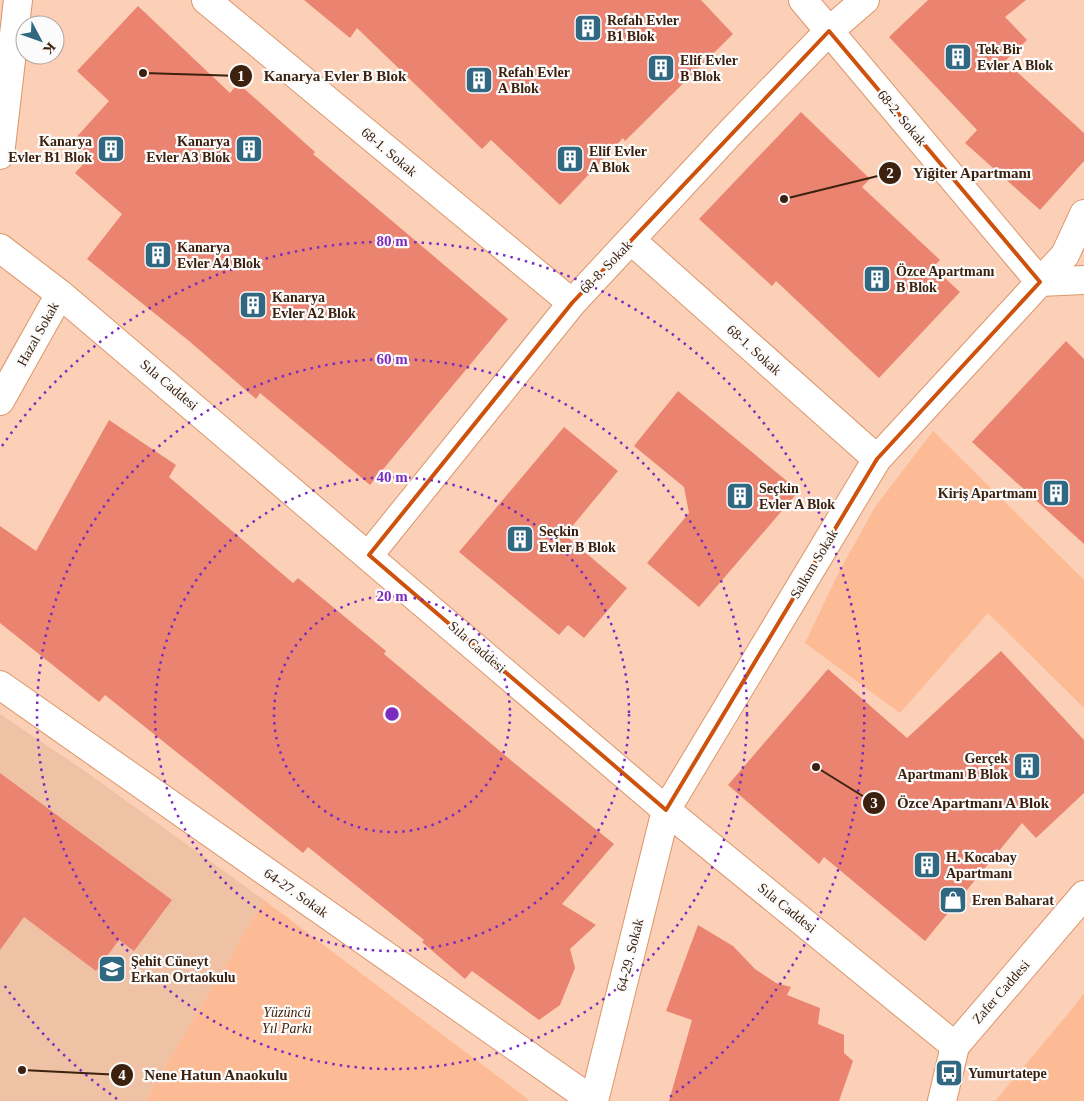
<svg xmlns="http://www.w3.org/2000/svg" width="1084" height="1101" font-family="'Times New Roman',serif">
<rect width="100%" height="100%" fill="#fcd0b6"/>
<path fill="#f0c2a5" d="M 0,714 L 85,771 L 264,900 L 145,1101 L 0,1101 Z"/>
<path fill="#fcbb94" d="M 933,431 L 1084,580 L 1084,708 L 988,613 L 900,713 L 805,643 L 838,574 L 875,507 Z
M 264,900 L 525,1097 L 529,1101 L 145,1101 Z
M 1084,993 L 1084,1101 L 995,1101 L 1072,1009 Z"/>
<path fill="#ea8470" d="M 304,0 L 701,0 L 733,34 L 625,141 L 623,138 L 560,205 L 491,140 L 482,149 L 357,28 L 350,38 Z
M 928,0 L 1026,0 L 1005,17 L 1027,40 L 1005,61 L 1084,133 L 1084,161 L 1040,210 L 965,143 L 977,130 L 889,37 Z
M 138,6 L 230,93 L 238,83 L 315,152 L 313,154 L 508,319 L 370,485 L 260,393 L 256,399 L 189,341 L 87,259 L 122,214 L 75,173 L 90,157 L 73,141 L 109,101 L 77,71 Z
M 801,112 L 870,179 L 862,187 L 940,260 L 933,267 L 960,292 L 879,378 L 776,281 L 772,286 L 699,219 Z
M 1066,341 L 1084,359 L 1084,544 L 972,442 Z
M 678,391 L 799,491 L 699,607 L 647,563 L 689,513 L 684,487 L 634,446 Z
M 109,420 L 176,465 L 169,477 L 293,583 L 298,578 L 386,651 L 384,654 L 513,762 L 614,844 L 562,904 L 596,925 L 570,949 L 575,968 L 560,1005 L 539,1020 L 472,971 L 465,979 L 422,942 L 424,940 L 308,847 L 303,853 L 105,695 L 99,702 L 0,623 L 0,526 L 36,551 Z
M 564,427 L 618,471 L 565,535 L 627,588 L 584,638 L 568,625 L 559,635 L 459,552 Z
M 1001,651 L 1084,740 L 1084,793 L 1036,838 L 1022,823 L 925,941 L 824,857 L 819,864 L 728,785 L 828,669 L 907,738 Z
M 0,773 L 172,900 L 134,951 L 119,940 L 96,971 L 24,917 L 0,950 Z
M 698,925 L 733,946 L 755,969 L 776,983 L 791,987 L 787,995 L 820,1008 L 818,1024 L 844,1035 L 844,1053 L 853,1061 L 839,1101 L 669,1101 L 692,1020 L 666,1011 Z"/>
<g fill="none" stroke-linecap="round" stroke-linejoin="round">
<g stroke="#db966b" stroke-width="30">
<path id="street" d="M 206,0 L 572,303
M 803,0 L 1040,282 L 1065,255 L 1084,214
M 0,155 L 18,0
M 632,241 L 877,459
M 0,248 L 60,294 L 666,810 L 955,1046
M 0,401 L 60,294
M 369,555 L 572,303 L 730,133 L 829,31 L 865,0
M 0,685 L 593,1101
M 594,1101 L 666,810 L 877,459 L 1040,282 L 1084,280"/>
</g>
<g stroke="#db966b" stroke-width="30">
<path id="secondary" d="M 942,1101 L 955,1046 L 1084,895"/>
</g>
<use href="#street" stroke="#fff" stroke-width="28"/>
<use href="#secondary" stroke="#fff" stroke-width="28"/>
</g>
<path fill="none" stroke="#ce510c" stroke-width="4" stroke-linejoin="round" d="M 829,31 L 1040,282 L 877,459 L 666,810 L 369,555 L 572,303 Z"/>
<g fill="none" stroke="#7b2cbf" stroke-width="2.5" stroke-dasharray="2.5 5">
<circle cx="392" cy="714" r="118"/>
<circle cx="392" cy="714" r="237"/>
<circle cx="392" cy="714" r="355"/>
<path d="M117 1099A473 473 0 0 1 2 982M2 446A473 473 0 1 1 667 1099"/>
</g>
<defs>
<g id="building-square" transform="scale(1.4375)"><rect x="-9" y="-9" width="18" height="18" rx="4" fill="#306781" stroke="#fbfbfb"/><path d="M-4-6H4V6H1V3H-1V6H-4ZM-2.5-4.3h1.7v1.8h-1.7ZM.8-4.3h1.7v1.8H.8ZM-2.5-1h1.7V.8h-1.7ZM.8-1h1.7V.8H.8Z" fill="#fff"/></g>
<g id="shop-square" transform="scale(1.4375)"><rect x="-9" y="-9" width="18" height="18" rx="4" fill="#306781" stroke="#fbfbfb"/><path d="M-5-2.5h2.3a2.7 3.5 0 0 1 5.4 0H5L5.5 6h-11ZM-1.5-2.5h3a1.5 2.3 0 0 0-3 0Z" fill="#fff"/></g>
<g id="school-square" transform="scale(1.4375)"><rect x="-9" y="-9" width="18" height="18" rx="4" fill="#306781" stroke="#fbfbfb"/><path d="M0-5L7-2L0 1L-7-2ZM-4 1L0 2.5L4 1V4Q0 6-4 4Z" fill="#fff"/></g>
<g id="bus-square" transform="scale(1.4375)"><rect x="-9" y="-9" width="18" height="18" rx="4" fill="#306781" stroke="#fbfbfb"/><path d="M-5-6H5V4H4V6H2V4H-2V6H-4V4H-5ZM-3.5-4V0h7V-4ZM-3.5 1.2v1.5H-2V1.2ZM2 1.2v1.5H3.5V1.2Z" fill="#fff"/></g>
</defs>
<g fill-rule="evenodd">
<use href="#building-square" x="588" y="28"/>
<use href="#building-square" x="958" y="57"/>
<use href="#building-square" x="661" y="68"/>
<use href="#building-square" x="479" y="80"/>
<use href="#building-square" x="111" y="149"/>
<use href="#building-square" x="249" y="149"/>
<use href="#building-square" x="570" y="159"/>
<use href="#building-square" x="158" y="255"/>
<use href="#building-square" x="877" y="279"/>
<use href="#building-square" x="253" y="305"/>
<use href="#building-square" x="1056" y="493"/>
<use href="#building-square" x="740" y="496"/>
<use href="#building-square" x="520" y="539"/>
<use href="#building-square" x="1027" y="766"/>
<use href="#building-square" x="927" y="865"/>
<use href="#shop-square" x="953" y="900"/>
<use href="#school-square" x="112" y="969"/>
<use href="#bus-square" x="949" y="1073"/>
</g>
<g text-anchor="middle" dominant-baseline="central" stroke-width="4.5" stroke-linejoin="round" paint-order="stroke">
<g font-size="14" font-weight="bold" fill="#3c210f" stroke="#fbfbfb" text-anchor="start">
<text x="607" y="20">Refah Evler<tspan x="607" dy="16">B1 Blok</tspan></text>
<text x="977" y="49">Tek Bir<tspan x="977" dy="16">Evler A Blok</tspan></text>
<text x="680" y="60">Elif Evler<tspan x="680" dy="16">B Blok</tspan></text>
<text x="498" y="72">Refah Evler<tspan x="498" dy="16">A Blok</tspan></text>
<text x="92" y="141" text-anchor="end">Kanarya<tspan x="92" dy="16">Evler B1 Blok</tspan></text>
<text x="230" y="141" text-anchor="end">Kanarya<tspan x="230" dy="16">Evler A3 Blok</tspan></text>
<text x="589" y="151">Elif Evler<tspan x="589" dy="16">A Blok</tspan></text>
<text x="177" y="247">Kanarya<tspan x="177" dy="16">Evler A4 Blok</tspan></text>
<text x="896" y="271">Özce Apartmanı<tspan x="896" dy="16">B Blok</tspan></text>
<text x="272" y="297">Kanarya<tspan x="272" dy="16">Evler A2 Blok</tspan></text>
<text x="759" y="488">Seçkin<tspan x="759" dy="16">Evler A Blok</tspan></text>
<text x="1037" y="493" text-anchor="end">Kiriş Apartmanı</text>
<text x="539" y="531">Seçkin<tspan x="539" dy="16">Evler B Blok</tspan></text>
<text x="1008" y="758" text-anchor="end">Gerçek<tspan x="1008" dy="16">Apartmanı B Blok</tspan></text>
<text x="946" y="857">H. Kocabay<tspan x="946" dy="16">Apartmanı</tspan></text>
<text x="972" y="900">Eren Baharat</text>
<text x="131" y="961">Şehit Cüneyt<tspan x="131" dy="16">Erkan Ortaokulu</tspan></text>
<text x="968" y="1073">Yumurtatepe</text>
</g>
<g font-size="14" fill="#3c210f" stroke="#fbfbfb">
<text transform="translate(902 118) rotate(50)">68-2. Sokak</text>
<text transform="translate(389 152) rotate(40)">68-1. Sokak</text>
<text transform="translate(606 267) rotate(-46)">68-8. Sokak</text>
<text transform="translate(38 334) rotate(-61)">Hazal Sokak</text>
<text transform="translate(754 350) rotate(42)">68-1. Sokak</text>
<text transform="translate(169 385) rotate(40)">Sıla Caddesi</text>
<text transform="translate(814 564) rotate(-59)">Salkım Sokak</text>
<text transform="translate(477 647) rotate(41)">Sıla Caddesi</text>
<text transform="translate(296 893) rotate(35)">64-27. Sokak</text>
<text transform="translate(787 908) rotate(39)">Sıla Caddesi</text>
<text transform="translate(630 955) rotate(-76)">64-29. Sokak</text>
<text transform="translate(1001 992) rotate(-49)">Zafer Caddesi</text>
</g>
<g font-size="14" font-style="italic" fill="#452209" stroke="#fbfbfb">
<text x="287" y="1012">Yüzüncü<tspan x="287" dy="16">Yıl Parkı</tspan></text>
</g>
</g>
<circle cx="392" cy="714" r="8" fill="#7b2cbf" stroke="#fbfbfb" stroke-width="2.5"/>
<g font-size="15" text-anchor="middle" font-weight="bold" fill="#7b2cbf" stroke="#fbfbfb" stroke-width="4.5" stroke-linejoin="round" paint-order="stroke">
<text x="392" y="246">80 m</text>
<text x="392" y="364">60 m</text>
<text x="392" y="482">40 m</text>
<text x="392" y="601">20 m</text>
</g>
<path fill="none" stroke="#3c210f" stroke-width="2" d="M143 73L241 76M784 199L890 173M816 767L874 803M22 1070L122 1075"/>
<g fill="#3c210f" stroke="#fbfbfb" stroke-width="2">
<circle cx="143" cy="73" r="5"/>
<circle cx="784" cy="199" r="5"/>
<circle cx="816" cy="767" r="5"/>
<circle cx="22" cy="1070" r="5"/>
<circle cx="241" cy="76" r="12"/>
<circle cx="890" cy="173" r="12"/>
<circle cx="874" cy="803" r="12"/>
<circle cx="122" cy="1075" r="12"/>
</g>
<g font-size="15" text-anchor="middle" font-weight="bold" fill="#fff">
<text x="241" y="81">1</text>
<text x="890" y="178">2</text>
<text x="874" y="808">3</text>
<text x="122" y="1080">4</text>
</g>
<g font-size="15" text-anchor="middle" font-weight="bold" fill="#3c210f" stroke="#fbfbfb" stroke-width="4.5" stroke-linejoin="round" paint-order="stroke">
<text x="335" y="81">Kanarya Evler B Blok</text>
<text x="972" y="178">Yiğiter Apartmanı</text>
<text x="973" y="808">Özce Apartmanı A Blok</text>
<text x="216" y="1080">Nene Hatun Anaokulu</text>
</g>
<g transform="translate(40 40) rotate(131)"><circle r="24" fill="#fbfbfb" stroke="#afa49d"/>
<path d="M0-4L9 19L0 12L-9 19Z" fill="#306781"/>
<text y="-8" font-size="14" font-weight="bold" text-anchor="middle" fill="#3c210f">K</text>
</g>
</svg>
